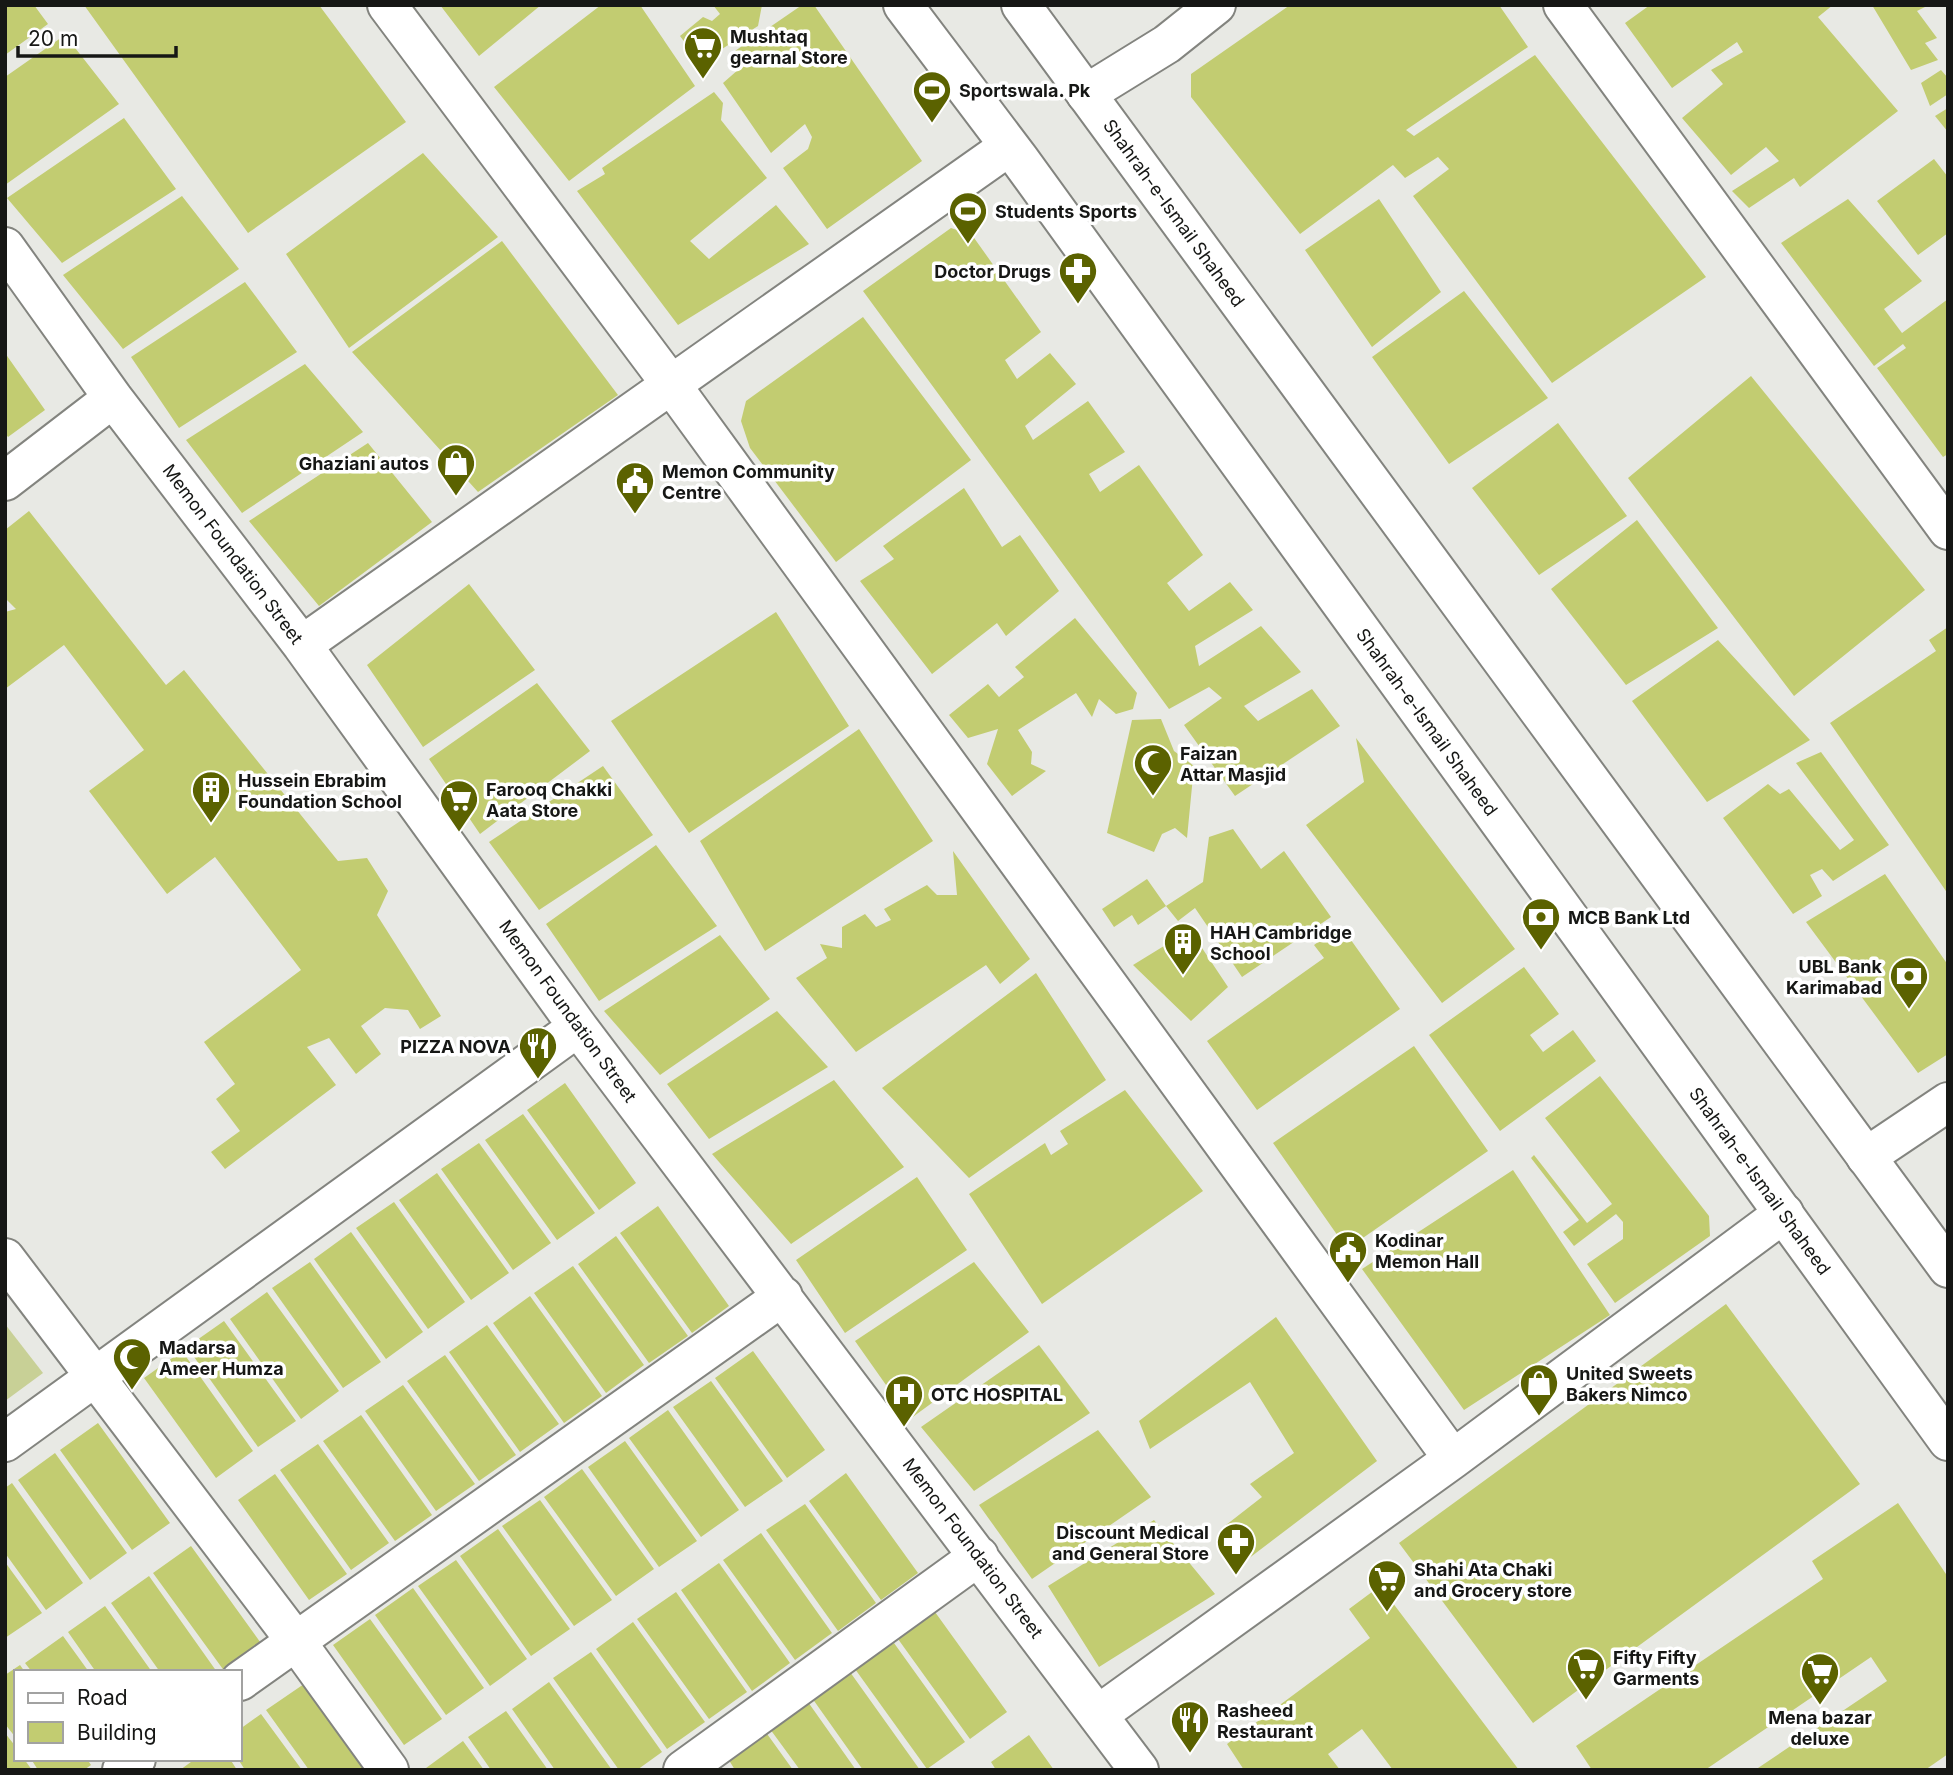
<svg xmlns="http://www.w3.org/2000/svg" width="1953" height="1775" font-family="Inter,sans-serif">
<rect width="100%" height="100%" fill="#e8e9e4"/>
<path fill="#c8d096" d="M 5,1324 L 43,1373 L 5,1401 Z"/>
<path fill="#c2cc71" d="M 5,5 L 34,5 L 48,24 L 5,55 Z
M 84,5 L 319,5 L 406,122 L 248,233 Z
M 440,5 L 541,5 L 479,56 Z
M 601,5 L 640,5 L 695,86 L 569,181 L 494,87 Z
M 713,5 L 762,5 L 758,26 L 700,63 L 680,36 L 703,17 L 712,21 L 720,14 Z
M 802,5 L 814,5 L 922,161 L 827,229 L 783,168 L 808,149 L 812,137 L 805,124 L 771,153 L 723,83 L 739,69 L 732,53 Z
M 1290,5 L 1499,5 L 1528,47 L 1406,130 L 1414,136 L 1535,55 L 1706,277 L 1552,383 L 1413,196 L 1449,169 L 1438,157 L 1405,178 L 1393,165 L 1300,234 L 1191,97 L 1191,74 Z
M 1650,5 L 1833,5 L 1818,17 L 1898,111 L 1800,187 L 1794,178 L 1749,208 L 1732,191 L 1779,161 L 1766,147 L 1731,175 L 1682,118 L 1723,84 L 1711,70 L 1743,52 L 1737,42 L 1672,88 L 1625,23 Z
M 1872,5 L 1929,5 L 1917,11 L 1937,38 L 1925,43 L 1938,60 L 1911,70 Z
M 65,35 L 119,104 L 5,185 L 5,77 Z
M 1941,70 L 1948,78 L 1948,94 L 1930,106 L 1921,83 Z
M 714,92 L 723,103 L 721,120 L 767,178 L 690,241 L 709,259 L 776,205 L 809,244 L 678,325 L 577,191 L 605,174 L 602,168 Z
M 1948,108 L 1948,132 L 1935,116 Z
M 124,118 L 176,189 L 62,263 L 7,198 Z
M 423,153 L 498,237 L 349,348 L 286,254 Z
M 1934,159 L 1948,177 L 1948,233 L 1918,255 L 1877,201 Z
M 182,196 L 239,269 L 123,349 L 63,275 Z
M 1379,199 L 1441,292 L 1372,347 L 1305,250 Z
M 1848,199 L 1922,281 L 1884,309 L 1902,333 L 1948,299 L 1948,454 L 1943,457 L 1877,368 L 1906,348 L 1903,344 L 1874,366 L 1781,243 Z
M 951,228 L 972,235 L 1041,332 L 1005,360 L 1017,379 L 1050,353 L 1076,384 L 1025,426 L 1033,440 L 1088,401 L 1125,452 L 1089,474 L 1100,492 L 1139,465 L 1203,555 L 1167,583 L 1189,611 L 1230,582 L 1253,610 L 1195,646 L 1199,666 L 1261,626 L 1301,672 L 1244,706 L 1258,721 L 1312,689 L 1340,726 L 1235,796 L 1184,725 L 1222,698 L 1209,687 L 1169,709 L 863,291 Z
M 502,241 L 618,395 L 478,492 L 352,352 Z
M 245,282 L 297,352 L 179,428 L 131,357 Z
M 1464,291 L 1548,398 L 1449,464 L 1372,357 Z
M 863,317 L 971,460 L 836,562 L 750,448 L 741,421 L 746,401 Z
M 5,353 L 45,410 L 8,437 L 5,433 Z
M 305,364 L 363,432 L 242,513 L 186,440 Z
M 1751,376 L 1925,590 L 1794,696 L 1628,478 Z
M 1558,423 L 1627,516 L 1539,575 L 1472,488 Z
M 368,443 L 432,522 L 319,606 L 249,521 Z
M 964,488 L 1002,547 L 1020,535 L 1059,591 L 1006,636 L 997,623 L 932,674 L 860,581 L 894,559 L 883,546 Z
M 29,511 L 166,685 L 184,670 L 338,861 L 367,858 L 388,891 L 377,915 L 441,1016 L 420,1029 L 408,1010 L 385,1008 L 361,1026 L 381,1054 L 356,1074 L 329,1038 L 307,1047 L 336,1085 L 225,1169 L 211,1152 L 240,1131 L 216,1099 L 235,1084 L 204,1042 L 301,970 L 215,857 L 167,894 L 89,791 L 144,750 L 64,645 L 5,689 L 5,612 L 16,609 L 5,598 L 5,530 Z
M 1637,520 L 1718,628 L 1626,685 L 1551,589 Z
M 469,584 L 535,670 L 423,747 L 367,665 Z
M 776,612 L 849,726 L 689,833 L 611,721 Z
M 1075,618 L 1137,693 L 1133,709 L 1116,714 L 1099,699 L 1092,717 L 1076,693 L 1018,730 L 1032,752 L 1031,764 L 1046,771 L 1012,796 L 987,764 L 998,729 L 968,738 L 949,715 L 988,684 L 999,697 L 1024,677 L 1015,667 Z
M 1948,627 L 1948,894 L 1830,723 L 1936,651 L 1929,640 Z
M 1718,640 L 1810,740 L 1707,802 L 1632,701 Z
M 537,683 L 590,751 L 480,834 L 429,759 Z
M 1161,719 L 1174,751 L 1194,766 L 1187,838 L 1175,828 L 1162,834 L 1154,852 L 1107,833 L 1132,720 Z
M 859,729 L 933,841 L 765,951 L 700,841 Z
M 1356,738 L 1515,949 L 1442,1003 L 1306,825 L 1364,782 Z
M 1821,752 L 1889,845 L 1833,881 L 1822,869 L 1810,875 L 1822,896 L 1793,914 L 1723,818 L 1768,784 L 1780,794 L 1789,789 L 1840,850 L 1854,840 L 1796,763 Z
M 603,766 L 653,835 L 539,910 L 489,842 Z
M 1233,829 L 1261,869 L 1284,851 L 1331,917 L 1242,977 L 1195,908 L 1178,921 L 1166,906 L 1203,882 L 1209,837 Z
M 656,845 L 717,926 L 599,1001 L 546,924 Z
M 953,851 L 1030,959 L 1000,984 L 986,965 L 856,1052 L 796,978 L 827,958 L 820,944 L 842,948 L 842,927 L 865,914 L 876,927 L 891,920 L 884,909 L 927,885 L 937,895 L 957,895 Z
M 1885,874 L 1948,965 L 1948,1054 L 1918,1073 L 1806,922 Z
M 1147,879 L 1166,906 L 1138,925 L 1132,915 L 1114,927 L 1102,909 Z
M 1341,926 L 1400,1009 L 1257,1110 L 1207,1041 L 1324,958 L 1314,945 Z
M 1190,930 L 1228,987 L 1191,1021 L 1133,965 Z
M 720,935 L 770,999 L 660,1075 L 604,1011 Z
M 1524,967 L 1559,1014 L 1530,1035 L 1543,1052 L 1573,1030 L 1596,1061 L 1500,1131 L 1429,1035 Z
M 1036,973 L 1106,1080 L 969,1178 L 882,1088 Z
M 777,1011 L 828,1067 L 709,1139 L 667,1084 Z
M 1414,1046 L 1488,1151 L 1347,1249 L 1273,1143 Z
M 1600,1076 L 1709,1216 L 1710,1236 L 1615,1303 L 1587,1264 L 1623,1239 L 1623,1222 L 1616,1214 L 1574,1246 L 1563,1232 L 1579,1220 L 1531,1158 L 1534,1155 L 1587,1223 L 1612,1204 L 1545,1118 Z
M 834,1080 L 904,1167 L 791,1244 L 712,1154 Z
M 565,1083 L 636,1183 L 599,1210 L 527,1110 Z
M 1125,1090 L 1203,1191 L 1042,1304 L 969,1194 L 1045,1143 L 1051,1155 L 1068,1144 L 1060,1131 Z
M 523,1114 L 595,1213 L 557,1240 L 485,1140 Z
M 479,1143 L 551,1243 L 513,1270 L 441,1169 Z
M 1513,1170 L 1610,1315 L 1464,1410 L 1362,1269 Z
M 437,1173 L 509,1273 L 471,1300 L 399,1200 Z
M 917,1177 L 967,1250 L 845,1333 L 796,1260 Z
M 394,1202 L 465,1302 L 428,1329 L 356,1228 Z
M 658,1206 L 729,1306 L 692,1333 L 620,1233 Z
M 351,1232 L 423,1332 L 386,1359 L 314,1259 Z
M 616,1236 L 688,1336 L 649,1363 L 578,1264 Z
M 310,1262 L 381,1362 L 343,1388 L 272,1288 Z
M 974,1262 L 1029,1332 L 910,1419 L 855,1341 Z
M 573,1266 L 644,1365 L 606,1393 L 534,1293 Z
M 267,1292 L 339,1391 L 301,1419 L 230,1319 Z
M 530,1296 L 602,1396 L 564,1423 L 493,1323 Z
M 1726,1304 L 1860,1484 L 1533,1723 L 1399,1543 Z
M 1276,1317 L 1377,1461 L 1244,1562 L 1226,1525 L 1262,1497 L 1250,1484 L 1294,1453 L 1250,1382 L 1150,1449 L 1139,1421 Z
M 224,1321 L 296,1421 L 258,1447 L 187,1347 Z
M 487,1325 L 559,1424 L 520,1452 L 449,1352 Z
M 1039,1345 L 1090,1413 L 974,1491 L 921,1427 Z
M 182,1351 L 253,1451 L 216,1478 L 144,1378 Z
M 753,1351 L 825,1450 L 787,1478 L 715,1378 Z
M 445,1355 L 516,1455 L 479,1481 L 407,1381 Z
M 711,1381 L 783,1481 L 745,1507 L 673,1407 Z
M 403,1385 L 475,1484 L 436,1511 L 365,1411 Z
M 668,1410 L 739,1510 L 701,1537 L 629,1438 Z
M 361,1415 L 432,1515 L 395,1541 L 323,1441 Z
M 98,1423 L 170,1523 L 132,1550 L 60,1450 Z
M 1098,1430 L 1151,1497 L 1032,1579 L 979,1505 Z
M 625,1441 L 697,1541 L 659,1567 L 588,1467 Z
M 318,1444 L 389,1543 L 351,1570 L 280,1470 Z
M 55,1453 L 127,1553 L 90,1580 L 18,1480 Z
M 582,1469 L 654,1569 L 616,1596 L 544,1497 Z
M 846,1473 L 918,1573 L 881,1600 L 809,1501 Z
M 275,1474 L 347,1574 L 309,1600 L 238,1500 Z
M 12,1483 L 83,1583 L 46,1610 L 5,1553 L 5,1488 Z
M 540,1500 L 612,1600 L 574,1626 L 502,1526 Z
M 1898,1503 L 1948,1577 L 1948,1754 L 1925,1770 L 1755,1770 L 1887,1681 L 1871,1657 L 1705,1770 L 1592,1770 L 1576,1746 L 1823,1579 L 1812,1561 Z
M 805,1504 L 876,1603 L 838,1631 L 766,1530 Z
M 1154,1520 L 1215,1594 L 1099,1667 L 1048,1586 Z
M 498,1529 L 570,1629 L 531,1656 L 460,1556 Z
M 761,1533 L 832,1633 L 795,1660 L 723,1560 Z
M 191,1546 L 263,1646 L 225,1672 L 153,1573 Z
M 456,1560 L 527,1659 L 490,1686 L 418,1586 Z
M 5,1562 L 42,1613 L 5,1638 Z
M 719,1563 L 790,1663 L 752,1691 L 681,1590 Z
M 149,1576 L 217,1672 L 160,1672 L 111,1603 Z
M 1380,1586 L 1519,1770 L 1393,1770 L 1362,1729 L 1328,1754 L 1340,1770 L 1244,1770 L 1227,1744 L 1370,1638 L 1349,1609 Z
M 413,1588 L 484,1688 L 446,1715 L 375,1615 Z
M 676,1592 L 747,1692 L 709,1719 L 637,1619 Z
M 105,1606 L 152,1672 L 96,1672 L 68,1632 Z
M 935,1612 L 1007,1712 L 970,1739 L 898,1639 Z
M 370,1619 L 442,1719 L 404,1745 L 333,1645 Z
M 633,1622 L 705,1722 L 667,1749 L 596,1649 Z
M 63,1636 L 89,1672 L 32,1672 L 25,1663 Z
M 894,1643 L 965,1742 L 927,1769 L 855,1669 Z
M 591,1652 L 662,1752 L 637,1770 L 619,1770 L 553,1678 Z
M 20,1665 L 25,1672 L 16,1672 L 16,1738 L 5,1724 L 5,1675 Z
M 850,1672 L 920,1770 L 863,1770 L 812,1698 Z
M 549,1682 L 612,1770 L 555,1770 L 512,1709 Z
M 304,1684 L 365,1770 L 309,1770 L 266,1710 Z
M 808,1702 L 856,1770 L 800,1770 L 770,1729 Z
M 506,1711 L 548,1770 L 491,1770 L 468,1737 Z
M 261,1714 L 302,1770 L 245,1770 L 238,1759 L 240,1729 Z
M 765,1731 L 793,1770 L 735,1770 L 727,1757 Z
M 5,1733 L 16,1747 L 16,1759 L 24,1759 L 32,1770 L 5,1770 Z
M 1029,1735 L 1054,1770 L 996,1770 L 991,1762 Z
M 463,1741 L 484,1770 L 427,1770 L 426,1768 Z
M 31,1759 L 87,1759 L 91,1765 L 84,1770 L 38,1770 Z
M 195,1759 L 230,1759 L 237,1770 L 180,1770 Z"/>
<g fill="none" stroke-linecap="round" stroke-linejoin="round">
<g stroke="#83847f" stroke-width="42">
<path id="minor" d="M 387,5 L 670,383 L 1453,1459
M 1563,5 L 1948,530
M 1086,94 L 1167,44 L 1216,5
M 5,247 L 113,398 L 302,645 L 578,1027 L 1139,1770
M 5,481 L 113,398
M 302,645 L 1008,147
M 1866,1157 L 1948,1102
M 5,1258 L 295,1640 L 389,1770
M 5,1442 L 578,1027
M 240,1681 L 783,1296
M 1099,1714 L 1453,1459 L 1784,1213
M 122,1770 L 136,1759
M 683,1770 L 979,1556"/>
</g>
<g stroke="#83847f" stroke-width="42">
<path id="major" d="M 903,5 L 1020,160 L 1948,1441
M 1021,5 L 1948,1268"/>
</g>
<use href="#minor" stroke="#fff" stroke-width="38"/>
<use href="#major" stroke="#fff" stroke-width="38"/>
</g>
<defs>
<g id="supermarket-pin" transform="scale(2.0125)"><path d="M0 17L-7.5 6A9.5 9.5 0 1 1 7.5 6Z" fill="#5b6200" stroke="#fff"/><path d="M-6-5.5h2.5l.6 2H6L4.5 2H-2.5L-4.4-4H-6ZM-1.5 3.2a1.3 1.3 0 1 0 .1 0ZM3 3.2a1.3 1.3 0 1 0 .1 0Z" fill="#fff"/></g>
<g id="stadium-pin" transform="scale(2.0125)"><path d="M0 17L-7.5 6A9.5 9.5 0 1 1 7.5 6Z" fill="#5b6200" stroke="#fff"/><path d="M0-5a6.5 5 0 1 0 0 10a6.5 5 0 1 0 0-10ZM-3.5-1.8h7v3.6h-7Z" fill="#fff"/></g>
<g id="pharmacy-pin" transform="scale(2.0125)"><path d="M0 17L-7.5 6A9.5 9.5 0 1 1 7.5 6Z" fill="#5b6200" stroke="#fff"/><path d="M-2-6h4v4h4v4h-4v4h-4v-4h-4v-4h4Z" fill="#fff"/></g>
<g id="shop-pin" transform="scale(2.0125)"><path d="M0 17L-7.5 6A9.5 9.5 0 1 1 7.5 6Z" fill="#5b6200" stroke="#fff"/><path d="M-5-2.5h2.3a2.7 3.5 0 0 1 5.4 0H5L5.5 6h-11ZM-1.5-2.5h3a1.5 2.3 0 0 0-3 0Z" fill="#fff"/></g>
<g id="civic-pin" transform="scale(2.0125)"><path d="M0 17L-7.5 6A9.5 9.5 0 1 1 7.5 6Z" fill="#5b6200" stroke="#fff"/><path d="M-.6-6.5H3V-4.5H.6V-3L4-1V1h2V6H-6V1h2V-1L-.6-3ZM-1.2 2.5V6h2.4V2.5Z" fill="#fff"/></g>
<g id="mosque-pin" transform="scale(2.0125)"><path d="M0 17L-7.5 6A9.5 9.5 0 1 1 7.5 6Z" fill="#5b6200" stroke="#fff"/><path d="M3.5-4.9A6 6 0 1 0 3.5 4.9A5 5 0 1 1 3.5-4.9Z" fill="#fff"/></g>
<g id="building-pin" transform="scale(2.0125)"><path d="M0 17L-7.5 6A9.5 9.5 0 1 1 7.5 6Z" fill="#5b6200" stroke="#fff"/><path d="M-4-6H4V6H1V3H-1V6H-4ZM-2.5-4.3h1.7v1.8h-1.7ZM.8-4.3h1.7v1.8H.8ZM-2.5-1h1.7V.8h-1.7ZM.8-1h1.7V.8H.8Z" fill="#fff"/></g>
<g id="bank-pin" transform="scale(2.0125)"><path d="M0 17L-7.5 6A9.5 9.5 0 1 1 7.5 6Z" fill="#5b6200" stroke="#fff"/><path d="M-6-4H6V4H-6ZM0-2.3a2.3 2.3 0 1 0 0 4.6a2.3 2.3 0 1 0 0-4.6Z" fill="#fff"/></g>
<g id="restaurant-pin" transform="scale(2.0125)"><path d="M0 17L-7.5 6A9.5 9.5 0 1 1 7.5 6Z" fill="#5b6200" stroke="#fff"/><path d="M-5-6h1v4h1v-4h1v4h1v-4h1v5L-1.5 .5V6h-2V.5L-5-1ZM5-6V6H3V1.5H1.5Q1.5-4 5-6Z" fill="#fff"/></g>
<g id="hospital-pin" transform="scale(2.0125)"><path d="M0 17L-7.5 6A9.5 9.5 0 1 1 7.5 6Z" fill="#5b6200" stroke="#fff"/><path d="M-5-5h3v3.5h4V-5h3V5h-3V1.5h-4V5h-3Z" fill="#fff"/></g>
</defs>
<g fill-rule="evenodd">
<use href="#supermarket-pin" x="703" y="46"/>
<use href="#stadium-pin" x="932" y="90"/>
<use href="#stadium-pin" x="968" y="211"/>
<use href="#pharmacy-pin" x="1078" y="271"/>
<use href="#shop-pin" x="456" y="463"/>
<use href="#civic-pin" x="635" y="481"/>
<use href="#mosque-pin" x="1153" y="763"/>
<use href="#building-pin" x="211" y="790"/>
<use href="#supermarket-pin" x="459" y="799"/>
<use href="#bank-pin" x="1541" y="917"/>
<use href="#building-pin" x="1183" y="942"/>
<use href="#bank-pin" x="1909" y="976"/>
<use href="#restaurant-pin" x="538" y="1046"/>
<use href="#civic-pin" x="1348" y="1250"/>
<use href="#mosque-pin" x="132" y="1357"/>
<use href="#shop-pin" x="1539" y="1383"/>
<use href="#hospital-pin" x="904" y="1394"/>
<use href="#pharmacy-pin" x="1236" y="1542"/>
<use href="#supermarket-pin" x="1387" y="1579"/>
<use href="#supermarket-pin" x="1586" y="1667"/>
<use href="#supermarket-pin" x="1820" y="1672"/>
<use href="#restaurant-pin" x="1190" y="1720"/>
</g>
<g text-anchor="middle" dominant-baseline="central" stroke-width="7" stroke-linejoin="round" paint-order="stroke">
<g font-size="18" font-weight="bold" fill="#161715" stroke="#fff" text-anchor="start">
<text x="730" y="36">Mushtaq<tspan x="730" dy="21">gearnal Store</tspan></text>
<text x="959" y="90">Sportswala. Pk</text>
<text x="995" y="211">Students Sports</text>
<text x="1051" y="271" text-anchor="end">Doctor Drugs</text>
<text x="429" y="463" text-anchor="end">Ghaziani autos</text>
<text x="662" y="471">Memon Community<tspan x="662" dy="21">Centre</tspan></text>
<text x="1180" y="753">Faizan<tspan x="1180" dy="21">Attar Masjid</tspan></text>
<text x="238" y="780">Hussein Ebrabim<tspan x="238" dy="21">Foundation School</tspan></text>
<text x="486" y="789">Farooq Chakki<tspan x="486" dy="21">Aata Store</tspan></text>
<text x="1568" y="917">MCB Bank Ltd</text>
<text x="1210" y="932">HAH Cambridge<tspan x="1210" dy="21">School</tspan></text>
<text x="1882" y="966" text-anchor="end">UBL Bank<tspan x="1882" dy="21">Karimabad</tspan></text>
<text x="511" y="1046" text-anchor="end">PIZZA NOVA</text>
<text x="1375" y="1240">Kodinar<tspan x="1375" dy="21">Memon Hall</tspan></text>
<text x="159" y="1347">Madarsa<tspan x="159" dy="21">Ameer Humza</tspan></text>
<text x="1566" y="1373">United Sweets<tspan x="1566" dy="21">Bakers Nimco</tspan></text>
<text x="931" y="1394">OTC HOSPITAL</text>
<text x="1209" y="1532" text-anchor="end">Discount Medical<tspan x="1209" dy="21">and General Store</tspan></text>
<text x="1414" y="1569">Shahi Ata Chaki<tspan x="1414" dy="21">and Grocery store</tspan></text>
<text x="1613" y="1657">Fifty Fifty<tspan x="1613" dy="21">Garments</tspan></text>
<text x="1217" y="1710">Rasheed<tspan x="1217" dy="21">Restaurant</tspan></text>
<text x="1820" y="1717" text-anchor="middle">Mena bazar<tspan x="1820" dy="21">deluxe</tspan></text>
</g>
<g font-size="18" fill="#161715" stroke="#fff">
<text transform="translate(1174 213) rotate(54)">Shahrah-e-Ismail Shaheed</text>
<text transform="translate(233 554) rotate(53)">Memon Foundation Street</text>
<text transform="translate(1427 722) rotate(54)">Shahrah-e-Ismail Shaheed</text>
<text transform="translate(568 1011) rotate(54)">Memon Foundation Street</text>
<text transform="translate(1760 1181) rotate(54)">Shahrah-e-Ismail Shaheed</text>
<text transform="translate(973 1548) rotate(53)">Memon Foundation Street</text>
</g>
</g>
<rect width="1953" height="1775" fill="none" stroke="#161715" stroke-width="14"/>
<rect x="14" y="1670" width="228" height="91" fill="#ffffff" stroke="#a2a2a1" stroke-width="2"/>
<rect x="28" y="1693" width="35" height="10" fill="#ffffff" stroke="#a2a2a1" stroke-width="2"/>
<text x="77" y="1705" font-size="21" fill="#161715">Road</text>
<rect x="28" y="1722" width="35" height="21" fill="#c2cc71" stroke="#a2a2a1" stroke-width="2"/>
<text x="77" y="1740" font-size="21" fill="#161715">Building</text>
<path d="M18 46v10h158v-10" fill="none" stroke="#161715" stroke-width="3.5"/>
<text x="28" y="46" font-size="21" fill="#161715" stroke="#ffffff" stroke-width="5" paint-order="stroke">20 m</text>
</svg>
